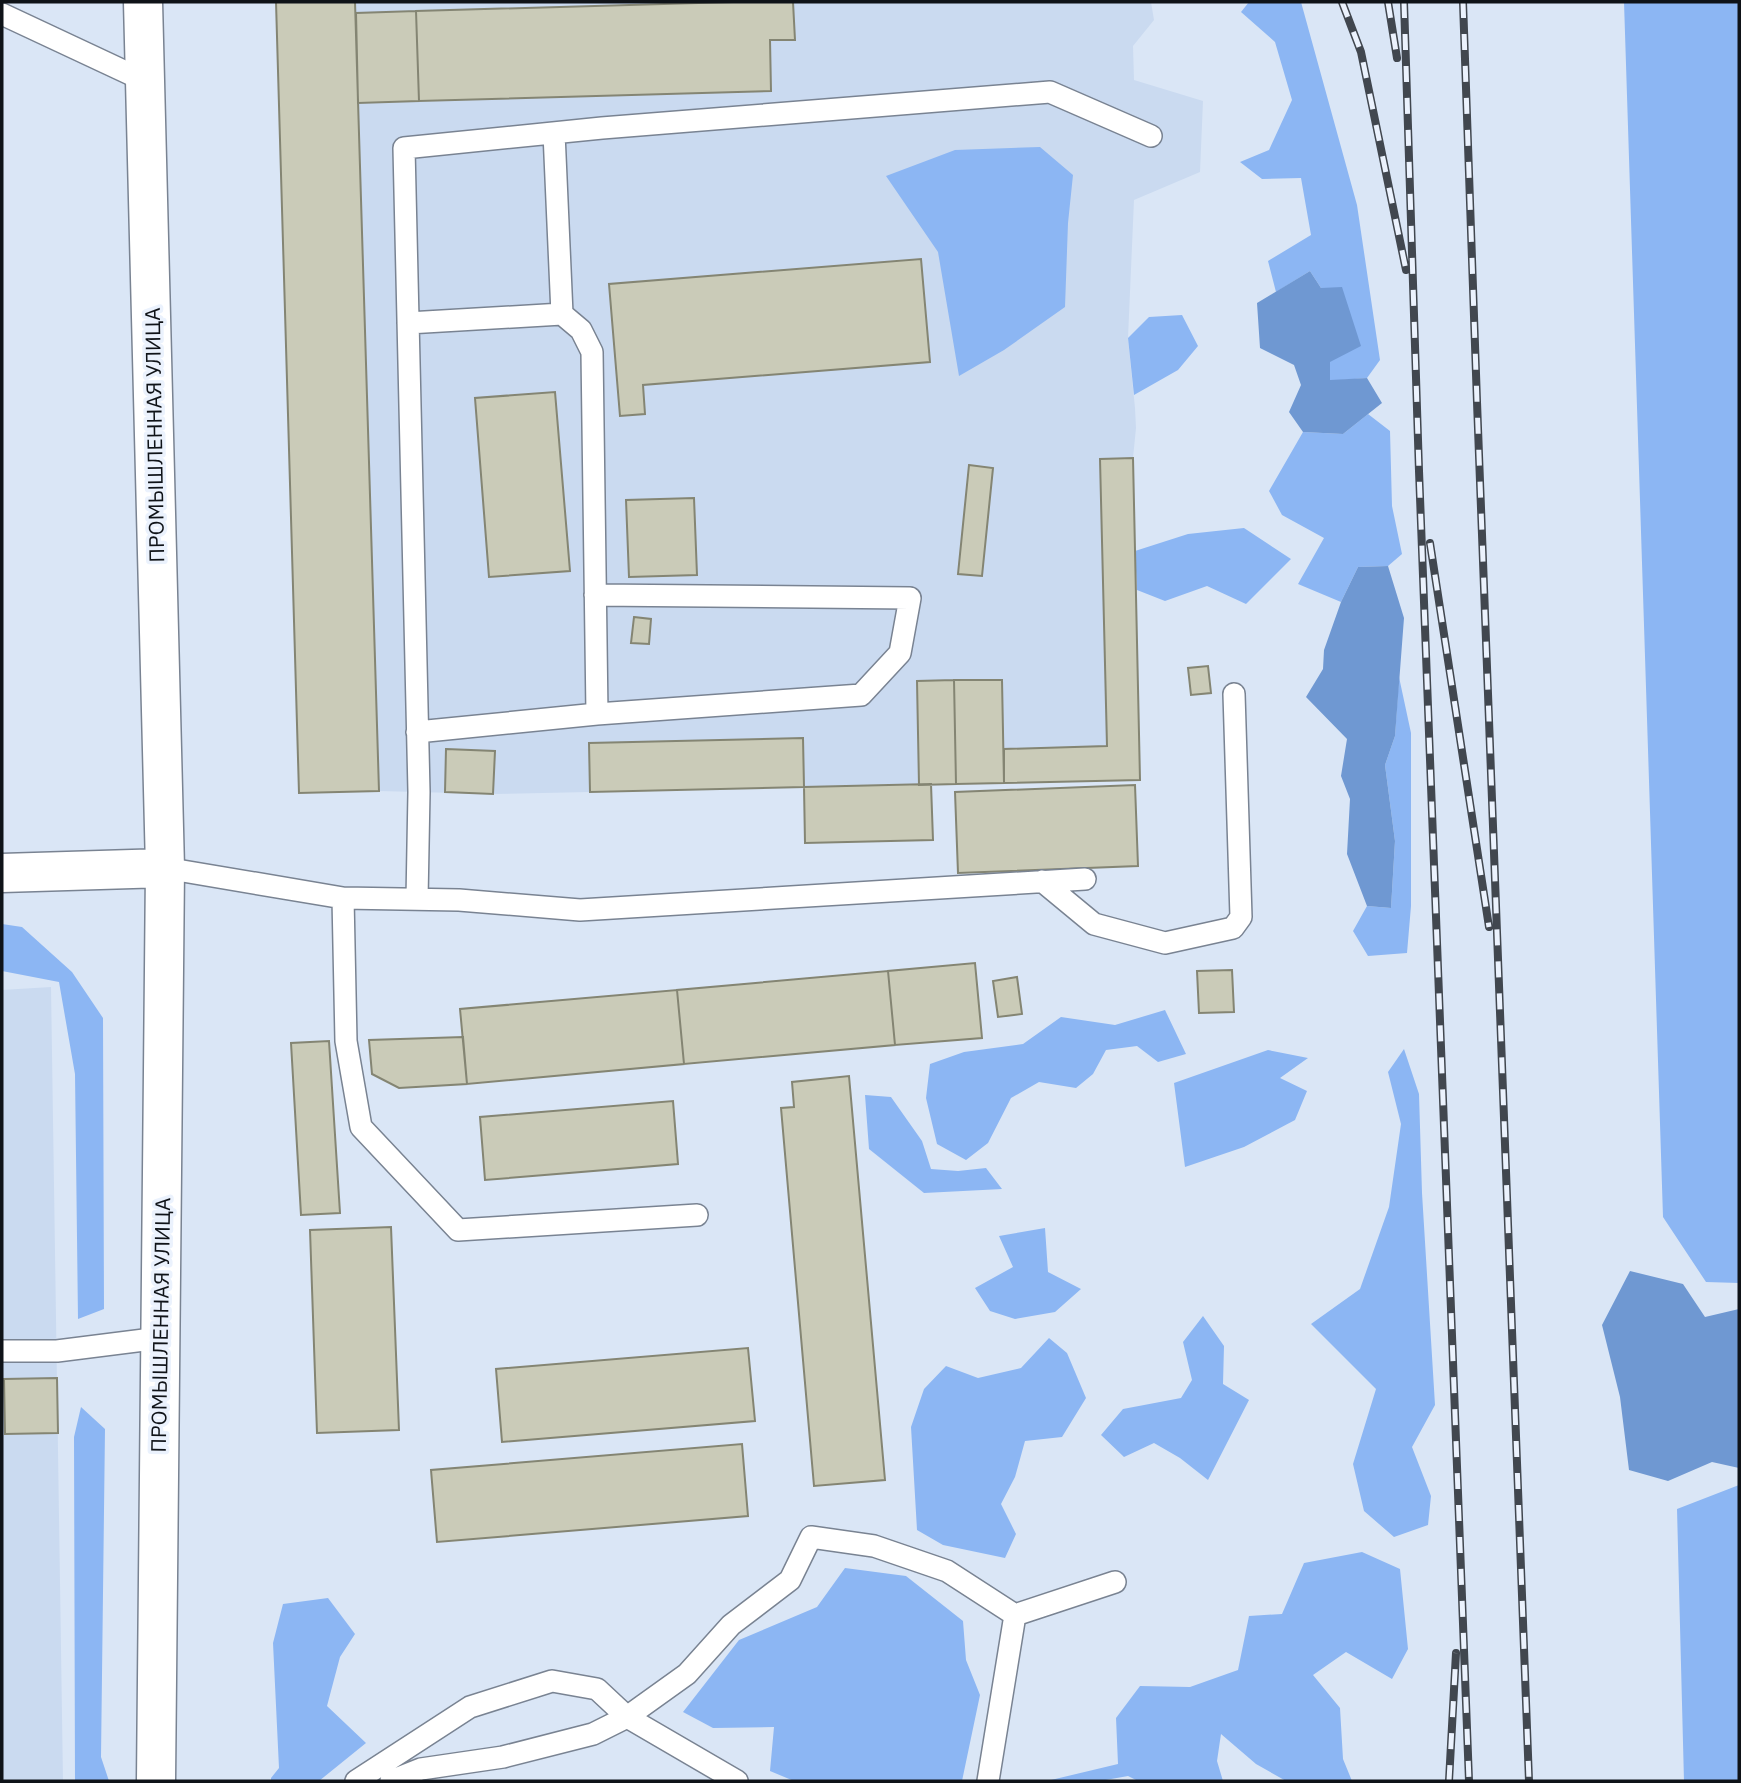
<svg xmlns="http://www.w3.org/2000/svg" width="1741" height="1783" font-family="'IBM Plex Sans',sans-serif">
<rect width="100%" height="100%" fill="#dae6f6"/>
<path fill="#cadaf0" d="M 276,2 L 1151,2 L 1154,20 L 1133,46 L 1134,80 L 1203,101 L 1200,172 L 1134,200 L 1128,338 L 1135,408 L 1136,428 L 1133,458 L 1140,780 L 493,794 L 379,791 L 299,793 Z
M 51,987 L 63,1781 L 2,1781 L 2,990 Z"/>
<path fill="#8cb6f3" d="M 1249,2 L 1301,2 L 1357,205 L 1380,360 L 1367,378 L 1330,381 L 1321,288 L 1310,271 L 1276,292 L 1268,261 L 1311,235 L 1301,178 L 1262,179 L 1240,162 L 1269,150 L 1292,100 L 1275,42 L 1241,12 Z
M 1624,2 L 1739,2 L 1739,1283 L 1706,1282 L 1663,1217 Z
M 1040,147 L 1073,175 L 1068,223 L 1065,307 L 1004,350 L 959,376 L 938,252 L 886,176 L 955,150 Z
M 1182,315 L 1198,346 L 1178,370 L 1134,395 L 1128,338 L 1149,317 Z
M 1368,414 L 1390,431 L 1392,506 L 1402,554 L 1388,566 L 1358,567 L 1341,602 L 1298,584 L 1324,538 L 1282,515 L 1269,491 L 1303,432 L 1343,434 Z
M 1244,528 L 1291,559 L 1246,604 L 1207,586 L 1165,601 L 1137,590 L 1135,551 L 1188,534 Z
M 1399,677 L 1411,733 L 1411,906 L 1407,953 L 1368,956 L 1353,931 L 1367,906 L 1391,908 L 1395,841 L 1385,765 L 1395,736 Z
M 2,924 L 22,927 L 72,972 L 103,1018 L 104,1309 L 78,1319 L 75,1074 L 59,982 L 2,971 Z
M 1165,1010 L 1186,1054 L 1158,1062 L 1137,1046 L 1106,1050 L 1093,1074 L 1076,1088 L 1039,1082 L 1011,1098 L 988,1143 L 966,1160 L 937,1144 L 926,1098 L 930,1064 L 964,1052 L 1023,1044 L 1061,1017 L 1115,1025 Z
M 1404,1049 L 1419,1094 L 1422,1193 L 1435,1405 L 1412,1447 L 1431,1496 L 1428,1525 L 1394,1537 L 1364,1511 L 1353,1464 L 1376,1389 L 1311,1324 L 1360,1289 L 1389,1207 L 1401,1124 L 1388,1072 Z
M 1268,1050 L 1308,1058 L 1280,1078 L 1307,1091 L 1295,1120 L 1244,1147 L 1185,1167 L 1174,1083 Z
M 865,1095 L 891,1097 L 922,1141 L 931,1169 L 958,1171 L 986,1168 L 1002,1189 L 924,1193 L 869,1149 Z
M 1045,1228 L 1048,1272 L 1081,1289 L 1055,1312 L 1015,1319 L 990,1311 L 975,1288 L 1013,1267 L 999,1236 Z
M 1203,1316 L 1224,1346 L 1223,1384 L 1249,1400 L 1208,1480 L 1180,1458 L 1154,1443 L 1124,1457 L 1101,1435 L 1123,1409 L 1181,1398 L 1192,1380 L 1183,1342 Z
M 1049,1338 L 1067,1353 L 1086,1398 L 1062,1437 L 1025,1441 L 1015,1477 L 1001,1504 L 1016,1534 L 1005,1558 L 943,1545 L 917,1530 L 911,1427 L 924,1389 L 946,1366 L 978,1378 L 1021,1368 Z
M 81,1407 L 105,1429 L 101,1757 L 109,1781 L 75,1781 L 74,1437 Z
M 1739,1485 L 1739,1781 L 1684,1781 L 1677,1509 Z
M 1362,1552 L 1400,1569 L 1408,1649 L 1392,1679 L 1346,1652 L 1313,1675 L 1340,1708 L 1343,1759 L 1352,1781 L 1286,1781 L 1256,1764 L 1221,1734 L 1217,1761 L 1223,1781 L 1138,1781 L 1128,1776 L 1100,1781 L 1051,1781 L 1051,1780 L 1118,1764 L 1116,1718 L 1140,1686 L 1190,1687 L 1238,1670 L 1249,1616 L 1282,1614 L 1304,1563 Z
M 845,1568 L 906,1576 L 963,1621 L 966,1660 L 980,1695 L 962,1781 L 794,1781 L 770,1771 L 774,1727 L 713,1728 L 683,1712 L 739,1640 L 817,1607 Z
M 328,1598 L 355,1634 L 340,1657 L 327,1706 L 366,1743 L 319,1781 L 271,1781 L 271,1778 L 279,1768 L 273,1643 L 283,1604 Z"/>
<path fill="#6f98d2" d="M 1310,271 L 1321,288 L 1342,287 L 1361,346 L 1330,362 L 1330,380 L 1367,378 L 1382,403 L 1343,434 L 1303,432 L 1289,412 L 1301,385 L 1294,365 L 1260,348 L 1257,303 Z
M 1388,566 L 1404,618 L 1395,736 L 1385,765 L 1395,841 L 1391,908 L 1367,906 L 1347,854 L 1350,799 L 1341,776 L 1347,739 L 1306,697 L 1323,669 L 1324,650 L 1341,602 L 1358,567 Z
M 1630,1271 L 1683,1284 L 1705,1317 L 1739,1309 L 1739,1468 L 1712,1462 L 1668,1481 L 1629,1470 L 1620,1397 L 1602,1325 Z"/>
<path fill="#cacbb8" stroke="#848573" stroke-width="2" d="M 276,2 L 355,2 L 379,791 L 299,793 Z
M 733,2 L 793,2 L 795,40 L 770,40 L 771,91 L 419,101 L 416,11 Z
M 416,11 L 419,101 L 358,103 L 356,13 Z
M 921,259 L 930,362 L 643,385 L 645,414 L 620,416 L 609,284 Z
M 555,392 L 570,571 L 489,577 L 475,398 Z
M 1133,458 L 1140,780 L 1004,783 L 1004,749 L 1107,746 L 1100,459 Z
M 969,465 L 993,468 L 982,576 L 958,574 Z
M 694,498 L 697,575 L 629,577 L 626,500 Z
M 634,617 L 651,619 L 649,644 L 631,643 Z
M 1208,666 L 1211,693 L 1191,695 L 1188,668 Z
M 954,680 L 956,784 L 919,785 L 917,681 Z
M 954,680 L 1002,680 L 1004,783 L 956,784 Z
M 803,738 L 804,787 L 590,792 L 589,743 Z
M 446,749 L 495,751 L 493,794 L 445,792 Z
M 931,784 L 933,840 L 805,843 L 804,787 Z
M 1135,785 L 1138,866 L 958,873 L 955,792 Z
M 975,963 L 982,1038 L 895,1045 L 888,971 Z
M 1232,970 L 1234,1012 L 1199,1013 L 1197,971 Z
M 888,971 L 895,1045 L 684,1064 L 677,990 Z
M 1017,977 L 1022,1014 L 998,1017 L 993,981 Z
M 677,990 L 684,1064 L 467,1084 L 460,1009 Z
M 463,1037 L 467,1084 L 399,1088 L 372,1074 L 369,1040 Z
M 329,1041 L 340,1213 L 301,1215 L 291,1043 Z
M 849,1076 L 885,1480 L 814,1486 L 781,1108 L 794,1107 L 792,1082 Z
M 673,1101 L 678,1164 L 485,1180 L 480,1117 Z
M 391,1227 L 399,1430 L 317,1433 L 310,1230 Z
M 748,1348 L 755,1421 L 502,1442 L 496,1369 Z
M 57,1378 L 58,1433 L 5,1434 L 4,1379 Z
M 742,1444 L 748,1516 L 437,1542 L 431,1470 Z"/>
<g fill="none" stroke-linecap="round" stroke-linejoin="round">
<g stroke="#798392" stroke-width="24">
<path id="service" d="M 2,14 L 145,81
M 408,323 L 562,314
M 595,595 L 910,598 L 900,653 L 861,695 L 597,714
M 417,732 L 597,714 L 592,352 L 581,330 L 562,314 L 554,133
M 165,868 L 343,898 L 459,900 L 580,910 L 1085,879
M 1042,881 L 1094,924 L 1165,943 L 1233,928 L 1241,917 L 1234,694
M 343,898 L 346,1041 L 361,1127 L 458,1230 L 697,1215
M 417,899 L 419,792 L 404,148 L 602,128 L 1050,92 L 1151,136
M 2,1351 L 57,1351 L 160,1338
M 1015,1615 L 1115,1582
M 356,1781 L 470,1707 L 552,1681 L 597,1689 L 627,1717 L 737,1781
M 391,1781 L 421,1769 L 503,1757 L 593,1734 L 627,1717 L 687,1674 L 731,1625 L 790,1580 L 811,1537 L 874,1546 L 947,1571 L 1015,1615
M 988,1781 L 1015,1615"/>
</g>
<g stroke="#798392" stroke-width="41">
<path id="minor" d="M 143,2 L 165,868 L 156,1781
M 2,873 L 165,868"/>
</g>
<use href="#service" stroke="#fff" stroke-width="21"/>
<use href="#minor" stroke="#fff" stroke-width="38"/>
<g stroke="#41474f" stroke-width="8">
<path id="rail" d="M 1342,2 L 1361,52 L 1406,270
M 1388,2 L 1397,58
M 1404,2 L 1419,471 L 1469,1781
M 1463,2 L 1477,402 L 1529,1781
M 1430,543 L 1489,927
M 1449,1781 L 1456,1653"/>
</g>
<use href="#rail" stroke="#ebf2fd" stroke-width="5" stroke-dasharray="16" stroke-linecap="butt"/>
</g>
<g text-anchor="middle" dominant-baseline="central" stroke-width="7" stroke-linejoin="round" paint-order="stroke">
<g font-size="21" fill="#0f1318" stroke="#ebf2fd">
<text transform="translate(154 435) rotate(-91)">ПРОМЫШЛЕННАЯ УЛИЦА</text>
<text transform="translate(160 1325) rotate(-89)">ПРОМЫШЛЕННАЯ УЛИЦА</text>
</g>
</g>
<rect width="1741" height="1783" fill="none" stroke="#0f1318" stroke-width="7"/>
</svg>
